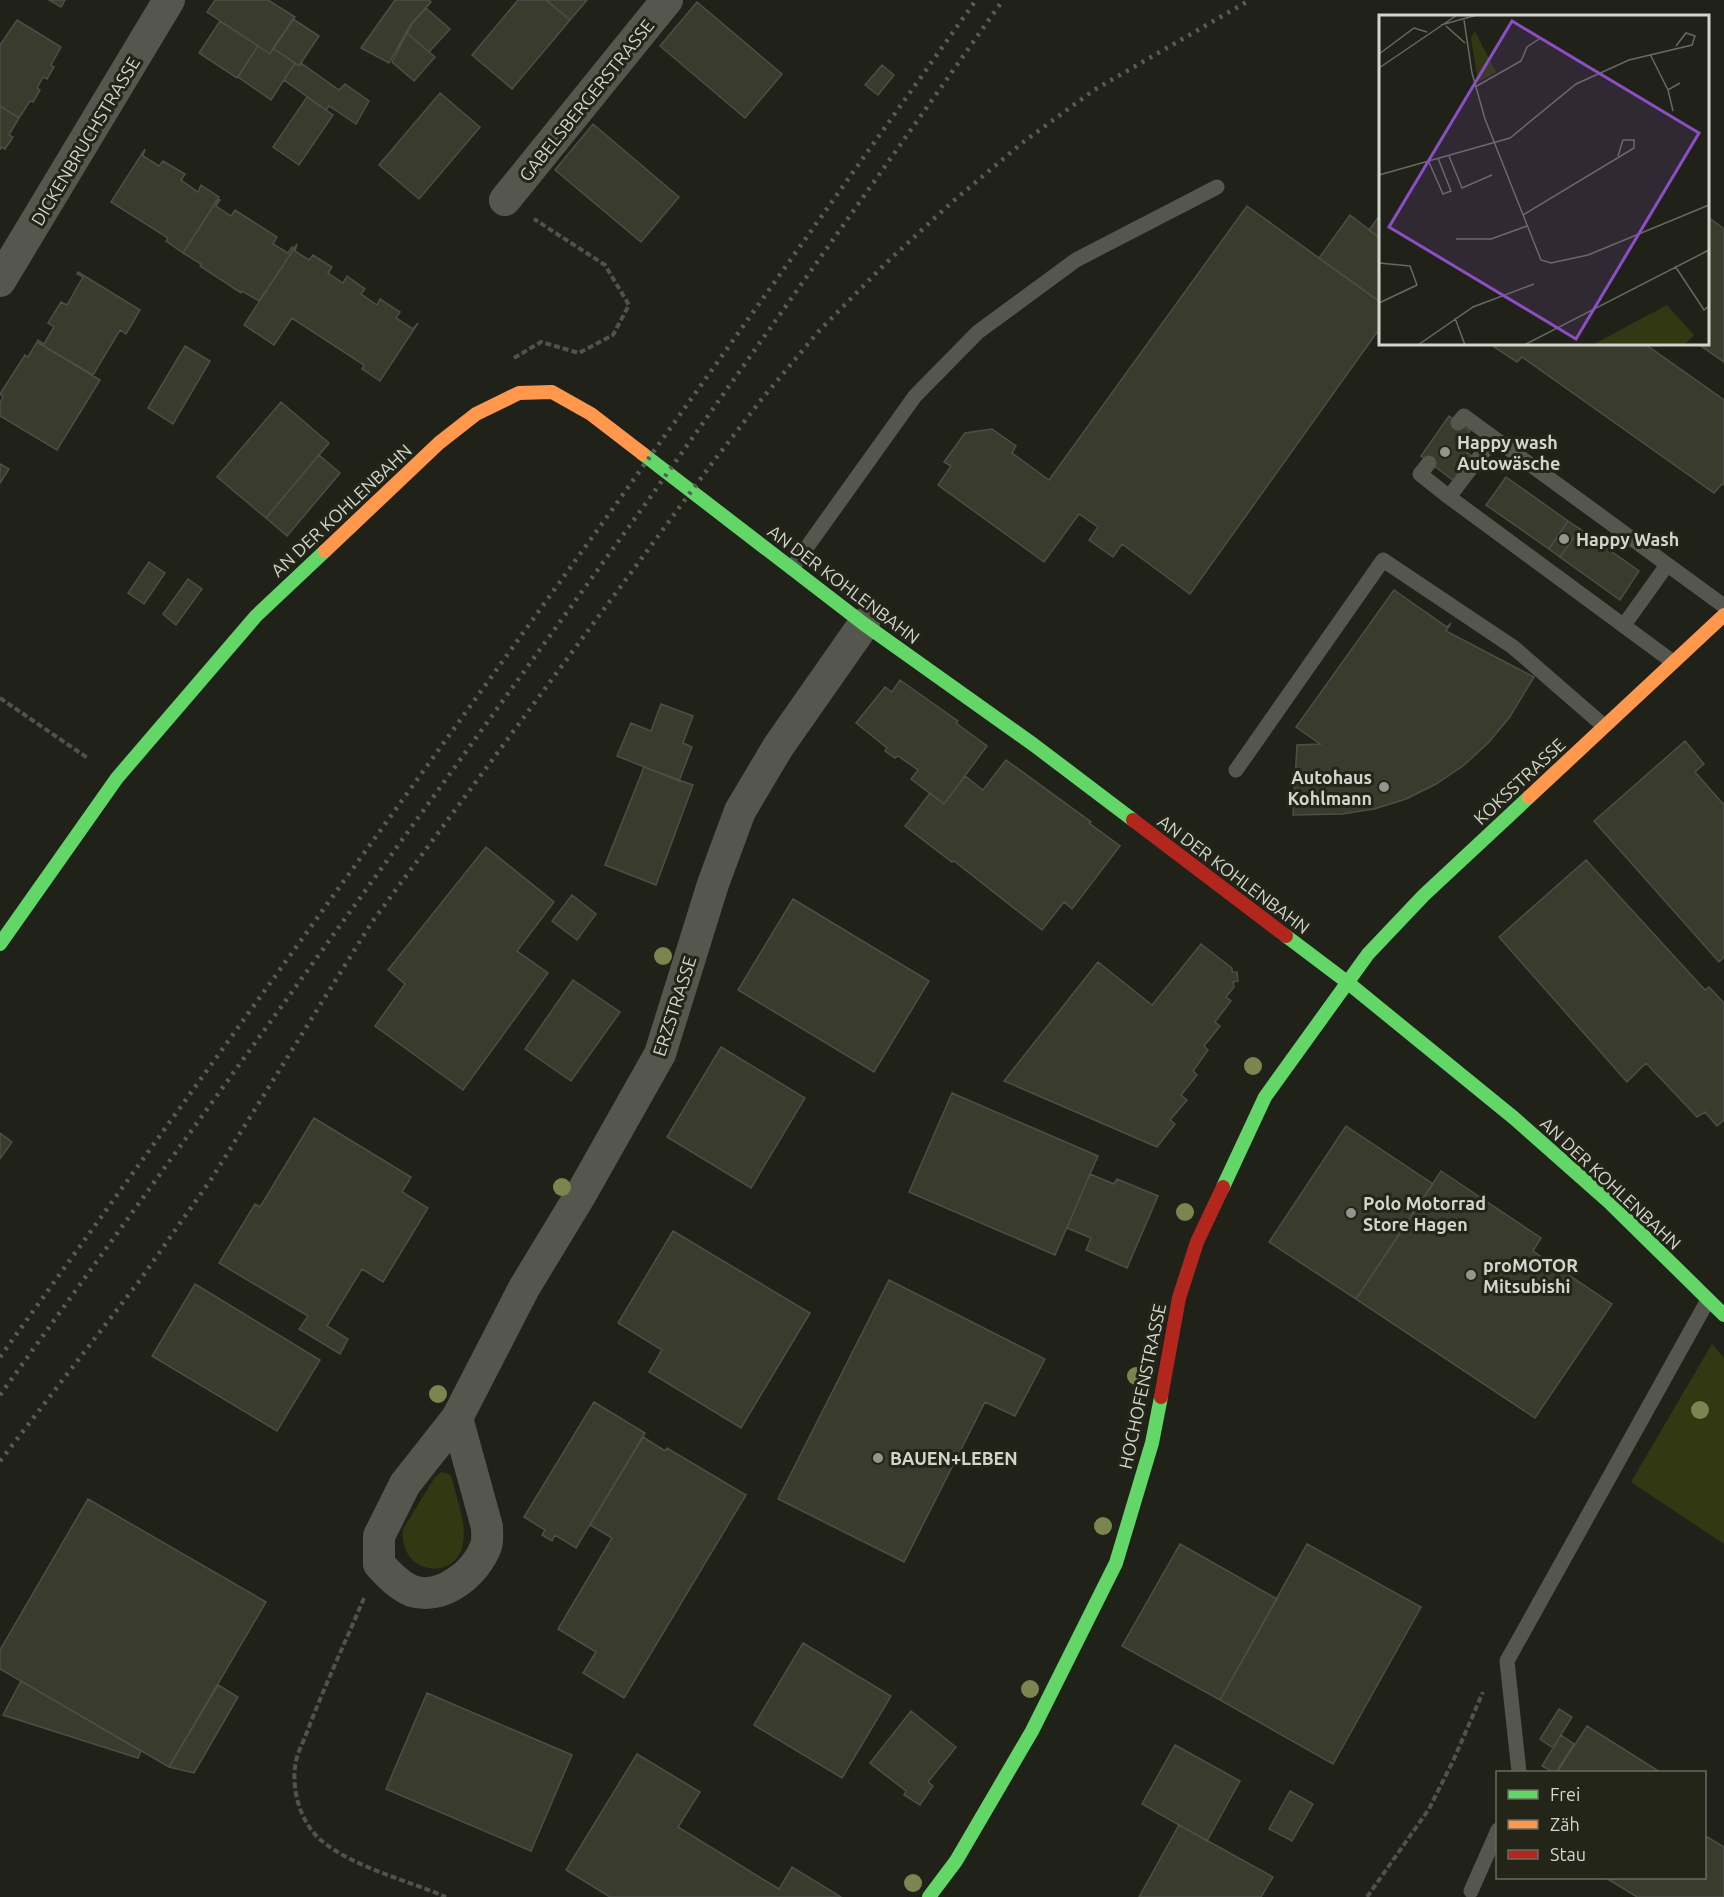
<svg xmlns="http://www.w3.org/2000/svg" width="1724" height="1897" font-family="Ubuntu,sans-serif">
<rect width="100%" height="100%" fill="#20221a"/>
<path fill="#323811" d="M 1712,1344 L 1724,1358 L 1724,1544 L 1631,1482 Z
M 441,1472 L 449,1474 L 452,1478 C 456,1498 467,1523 463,1544 C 456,1582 398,1575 403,1529 L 435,1477 Z"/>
<path fill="#393c2c" stroke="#4c4e47" stroke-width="1.5" d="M 49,0 L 65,0 L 61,7 Z
M 215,0 L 268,0 L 295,17 L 270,54 L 207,12 Z
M 395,0 L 429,0 L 431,2 L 411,24 L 389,63 L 361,48 Z
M 518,0 L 546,0 L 570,20 L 512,89 L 472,55 Z
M 546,0 L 587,0 L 570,20 Z
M 697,2 L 782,74 L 745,118 L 660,46 Z
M 426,8 L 450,29 L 429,52 L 407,33 L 412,24 Z
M 293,19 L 319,36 L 299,66 L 273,48 Z
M 17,20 L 61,47 L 51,65 L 54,67 L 47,79 L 43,77 L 37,88 L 40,90 L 33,102 L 30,101 L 19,118 L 0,106 L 0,45 Z
M 220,21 L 258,46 L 237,78 L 199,53 Z
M 407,33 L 435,57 L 414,81 L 392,62 Z
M 258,46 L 270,54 L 273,48 L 295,63 L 271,100 L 238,77 Z
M 295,63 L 299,66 L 301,63 L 339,90 L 345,84 L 369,101 L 356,124 L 329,106 L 326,110 L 284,80 Z
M 882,65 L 894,75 L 878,95 L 865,85 Z
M 440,93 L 480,127 L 419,199 L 379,165 Z
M 307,97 L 333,115 L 299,165 L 273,147 Z
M 0,106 L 19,118 L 9,135 L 13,137 L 5,149 L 1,147 L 0,150 Z
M 593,124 L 679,197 L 641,242 L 555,170 Z
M 145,149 L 143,156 L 159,166 L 163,161 L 185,174 L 181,180 L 198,192 L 201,185 L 219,197 L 183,253 L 166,241 L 168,238 L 111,202 Z
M 218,199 L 220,200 L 216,206 L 231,216 L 235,210 L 277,237 L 273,244 L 288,253 L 292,247 L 294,249 L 259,301 L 242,291 L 241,293 L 200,266 L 201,264 L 183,253 Z
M 1247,206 L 1380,302 L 1380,328 L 1190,594 L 1122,544 L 1113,557 L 1089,540 L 1098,527 L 1079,514 L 1044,562 L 938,485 L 951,466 L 944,462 L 965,433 L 992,429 L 1016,446 L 1012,453 L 1049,480 Z
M 1350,215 L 1380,238 L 1380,302 L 1319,258 Z
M 1380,215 L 1380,238 L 1369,230 Z
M 1708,217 L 1724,229 L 1724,362 L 1698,344 L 1708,344 Z
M 297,244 L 295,251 L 309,260 L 313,255 L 332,267 L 328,273 L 343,283 L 347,276 L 365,289 L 361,294 L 377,305 L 380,299 L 400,312 L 396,318 L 413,329 L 418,323 L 380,381 L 362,369 L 364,365 L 292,318 L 274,345 L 244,325 Z
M 78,272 L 140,310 L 126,334 L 120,330 L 93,375 L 37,342 L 38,340 L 44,344 L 54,327 L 48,323 L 61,302 L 67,305 L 83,277 L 77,274 Z
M 37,342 L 100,380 L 57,450 L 0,416 L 0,403 L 3,397 L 0,394 L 25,355 L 28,357 Z
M 1497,344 L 1645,344 L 1724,400 L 1724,485 L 1722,484 L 1714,493 L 1522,357 L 1517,362 L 1494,347 Z
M 185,346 L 210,361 L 173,424 L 148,408 Z
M 281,402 L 329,443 L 266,518 L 217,477 Z
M 1449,416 L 1470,431 L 1459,447 L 1472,456 L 1454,481 L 1421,456 Z
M 319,455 L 340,473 L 287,536 L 266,518 Z
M 0,464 L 9,469 L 0,483 Z
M 1506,477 L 1568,521 L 1549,549 L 1486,505 Z
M 1568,521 L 1580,529 L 1560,557 L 1549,549 Z
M 1580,529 L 1639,571 L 1620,600 L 1560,557 Z
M 149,562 L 165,573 L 144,604 L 128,593 Z
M 188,579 L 202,589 L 176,625 L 163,614 Z
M 1394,590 L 1447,627 L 1451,623 L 1446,631 L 1534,677 L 1509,718 L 1488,743 L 1463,766 L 1436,784 L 1406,799 L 1374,809 L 1342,814 L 1293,815 L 1297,745 L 1320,744 L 1296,727 Z
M 900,680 L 958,721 L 956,723 L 987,746 L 944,804 L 911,779 L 918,770 L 898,756 L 895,758 L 885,751 L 887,748 L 856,723 L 885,687 L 892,692 Z
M 661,704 L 693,716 L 683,743 L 692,747 L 679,781 L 617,756 L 631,723 L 651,731 Z
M 1685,741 L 1704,764 L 1695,772 L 1724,805 L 1724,957 L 1719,962 L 1594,821 Z
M 1006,760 L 1091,822 L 1089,823 L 1120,846 L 1072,909 L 1064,902 L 1042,930 L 954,861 L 952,862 L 905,826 L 930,793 L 944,804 L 965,776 L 983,790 Z
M 644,767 L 693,785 L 656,885 L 605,865 Z
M 486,847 L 554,902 L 517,951 L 548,973 L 463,1090 L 375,1026 L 405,984 L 388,970 Z
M 1586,860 L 1705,990 L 1709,987 L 1724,1003 L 1724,1120 L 1717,1126 L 1705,1112 L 1697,1117 L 1646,1063 L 1627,1082 L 1499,937 Z
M 572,895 L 596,914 L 577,940 L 552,921 Z
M 793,899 L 929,981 L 874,1072 L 738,990 Z
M 1201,944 L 1232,968 L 1232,972 L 1237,972 L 1238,981 L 1233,982 L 1234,987 L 1226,997 L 1231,1001 L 1215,1022 L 1220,1026 L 1204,1046 L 1208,1050 L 1193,1071 L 1197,1075 L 1181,1095 L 1187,1100 L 1170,1120 L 1175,1124 L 1157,1147 L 1004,1081 L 1098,962 L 1152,1005 Z
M 573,980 L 620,1012 L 571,1081 L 525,1049 Z
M 721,1047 L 805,1098 L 751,1188 L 667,1137 Z
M 952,1093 L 1098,1156 L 1055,1255 L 909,1192 Z
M 314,1118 L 411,1177 L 402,1192 L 428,1208 L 383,1282 L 362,1269 L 327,1326 L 348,1339 L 340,1354 L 299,1329 L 308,1316 L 219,1263 L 255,1204 L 260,1207 Z
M 1346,1126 L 1433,1184 L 1356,1299 L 1269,1242 Z
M 0,1133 L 12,1142 L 0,1159 Z
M 1441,1171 L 1541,1238 L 1533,1251 L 1612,1304 L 1535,1418 L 1356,1299 Z
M 1090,1174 L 1114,1184 L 1117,1179 L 1158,1196 L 1127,1268 L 1086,1250 L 1091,1238 L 1067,1228 Z
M 673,1231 L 810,1313 L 741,1428 L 649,1372 L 662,1350 L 618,1323 Z
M 889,1280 L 1045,1359 L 1015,1416 L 985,1402 L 904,1562 L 778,1499 Z
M 195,1284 L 320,1360 L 277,1431 L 152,1356 Z
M 594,1402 L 645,1433 L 576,1548 L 555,1535 L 552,1541 L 542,1535 L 545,1530 L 524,1517 Z
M 643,1437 L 665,1451 L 667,1448 L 746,1495 L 624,1698 L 583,1673 L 596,1652 L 558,1629 L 612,1538 L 590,1525 Z
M 88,1499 L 266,1602 L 169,1767 L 0,1669 L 0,1650 Z
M 1180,1544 L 1277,1599 L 1220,1700 L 1122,1646 Z
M 1307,1544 L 1421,1607 L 1333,1764 L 1220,1700 Z
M 803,1643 L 891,1696 L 842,1778 L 754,1725 Z
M 21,1681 L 141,1751 L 138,1758 L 3,1715 Z
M 218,1685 L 238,1697 L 194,1773 L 169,1767 Z
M 427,1693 L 572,1755 L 531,1851 L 386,1789 Z
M 1559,1709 L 1572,1717 L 1553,1748 L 1540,1739 Z
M 911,1711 L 956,1747 L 928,1782 L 933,1786 L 920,1805 L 904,1795 L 906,1791 L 870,1763 Z
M 1587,1726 L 1660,1772 L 1557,1772 Z
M 1561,1735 L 1574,1744 L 1556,1772 L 1553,1772 L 1542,1766 Z
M 1175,1745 L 1240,1781 L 1207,1841 L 1142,1804 Z
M 637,1754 L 700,1792 L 678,1827 L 779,1889 L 792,1867 L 841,1897 L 610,1897 L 566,1870 Z
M 1290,1791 L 1313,1804 L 1292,1841 L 1269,1829 Z
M 1179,1825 L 1273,1877 L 1261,1897 L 1139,1897 Z
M 1704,1835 L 1724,1847 L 1724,1897 L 1637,1897 L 1606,1878 L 1704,1878 Z"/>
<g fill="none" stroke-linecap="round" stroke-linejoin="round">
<path stroke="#50524b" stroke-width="4" stroke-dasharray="6 3" stroke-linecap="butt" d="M 514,358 L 541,342 L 579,353 L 613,335 L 629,305 L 605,265 L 534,219
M 0,698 L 89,759
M 364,1598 C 345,1643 324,1687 307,1732 C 303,1743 296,1755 295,1767 C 292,1792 301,1824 322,1841 C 355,1868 407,1880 446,1897
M 1367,1897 L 1429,1809 L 1454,1759 L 1483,1692"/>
<path stroke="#55574e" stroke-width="15" d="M 1458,423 L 1464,416 L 1494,438
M 1429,463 L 1420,474 L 1449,497
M 792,568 L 915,396 L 978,332 L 1076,260 L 1217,187
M 1624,625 L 1667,565
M 1673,662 L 1449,497 L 1494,438 L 1724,606
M 1236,770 L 1383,560 L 1513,647 L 1604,726
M 1519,1772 L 1507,1661 L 1708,1300
M 1471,1891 L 1498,1830"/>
<path stroke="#55574e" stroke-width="32" d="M 505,200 L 667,0
M 0,281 L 169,0
M 457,1418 L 487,1527 C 487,1533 488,1540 486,1546 C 476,1573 442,1601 412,1591 C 399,1586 388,1574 379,1564 L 379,1536 L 405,1484 L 457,1418 L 524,1288 L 581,1194 L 660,1054 L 713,884 L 740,811 L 778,747 L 864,624"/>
<path stroke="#63d668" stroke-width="14" d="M 643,454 L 864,624 L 1034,745 L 1133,820
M 1286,936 L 1347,982 L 1514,1118 L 1609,1202 L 1724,1315
M 0,944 L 117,778 L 256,616 L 325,551
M 1223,1187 L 1265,1097 L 1368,954 L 1424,895 L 1529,797
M 929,1897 L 956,1861 L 1032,1731 L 1116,1563 L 1152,1443 L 1161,1397"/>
<path stroke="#ff974d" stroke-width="14" d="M 325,551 L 439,443 L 476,414 L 519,393 L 552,392 L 591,414 L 643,454
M 1529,797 L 1724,615"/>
<path stroke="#b3261e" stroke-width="14" d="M 1133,820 L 1286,936
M 1161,1397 L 1179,1298 L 1197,1242 L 1223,1187"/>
<path stroke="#595b54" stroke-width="4.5" stroke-dasharray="3 6" stroke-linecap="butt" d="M 0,1357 L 609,514 L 976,0
M 0,1395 L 649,499 L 1003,0
M 0,1461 L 140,1280 L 212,1178 L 372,922 L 713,462 L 761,400 L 818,332 L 885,264 L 951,203 L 1022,143 L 1094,90 L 1250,0"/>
</g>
<g fill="#7a854f">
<circle cx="663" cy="956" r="9"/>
<circle cx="1253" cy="1066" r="9"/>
<circle cx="562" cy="1187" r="9"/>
<circle cx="1185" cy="1212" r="9"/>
<circle cx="1136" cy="1376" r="9"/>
<circle cx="438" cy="1394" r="9"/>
<circle cx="1700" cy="1410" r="9"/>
<circle cx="1103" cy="1526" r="9"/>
<circle cx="1030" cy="1689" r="9"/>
<circle cx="913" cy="1883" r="9"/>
</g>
<g fill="#94968e" stroke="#222517" stroke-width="2">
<circle cx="1445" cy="452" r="6"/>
<circle cx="1564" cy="539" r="6"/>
<circle cx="1384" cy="787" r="6"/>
<circle cx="1351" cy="1213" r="6"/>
<circle cx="1471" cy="1275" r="6"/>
<circle cx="878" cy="1458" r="6"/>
</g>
<g text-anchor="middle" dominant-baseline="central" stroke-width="6" stroke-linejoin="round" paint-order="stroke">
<g font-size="18" fill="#d2d5cc" stroke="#222517">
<text transform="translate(586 100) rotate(-51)">GABELSBERGERSTRASSE</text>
<text transform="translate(85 141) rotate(-59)">DICKENBRUCHSTRASSE</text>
<text transform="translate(341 510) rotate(-43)">AN DER KOHLENBAHN</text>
<text transform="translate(844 584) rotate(37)">AN DER KOHLENBAHN</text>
<text transform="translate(1519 781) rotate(-43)">KOKSSTRASSE</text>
<text transform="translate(1234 874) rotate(37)">AN DER KOHLENBAHN</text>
<text transform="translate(674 1006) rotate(-72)">ERZSTRASSE</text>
<text transform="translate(1611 1183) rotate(43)">AN DER KOHLENBAHN</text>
<text transform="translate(1142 1386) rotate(-78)">HOCHOFENSTRASSE</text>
</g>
<g font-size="18" font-weight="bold" fill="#d2d5cc" stroke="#222517" text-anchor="start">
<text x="1457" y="442">Happy wash<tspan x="1457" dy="21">Autowäsche</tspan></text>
<text x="1576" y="539">Happy Wash</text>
<text x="1372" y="777" text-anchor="end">Autohaus<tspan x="1372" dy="21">Kohlmann</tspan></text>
<text x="1363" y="1203">Polo Motorrad<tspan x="1363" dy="21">Store Hagen</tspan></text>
<text x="1483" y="1265">proMOTOR<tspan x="1483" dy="21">Mitsubishi</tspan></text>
<text x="890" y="1458">BAUEN+LEBEN</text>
</g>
</g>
<g transform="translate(1379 15)">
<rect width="330" height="330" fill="#20221a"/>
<path d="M 96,16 L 117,57 L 99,67 L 92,23 ZM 288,290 L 315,320 L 305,330 L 213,330 Z" fill="#323811"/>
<path fill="none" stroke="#676a61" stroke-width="1.5" d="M 85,5 L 93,58 L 106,104 L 162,245 L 172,248 L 209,240 L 330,190M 62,10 L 98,0M 67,11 L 86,28M 0,39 L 35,13 L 48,17M 271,39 L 289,75 L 301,68M 0,53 L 78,0M 96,72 L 142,46 L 148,32 L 160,24M 289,75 L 294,96M 70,141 L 83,173 L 113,160M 49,145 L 64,179 L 72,176 L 59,143M 0,160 L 131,123 L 197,69 L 250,45 L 313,30 L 316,21 L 307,18 L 297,31M 144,200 L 255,133 L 255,125 L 244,125 L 239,141M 77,224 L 112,224 L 148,211M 0,248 L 31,251 L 38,270 L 0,288M 296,251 L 325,295 L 330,291M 76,303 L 86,330M 39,330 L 94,292 L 155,269M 145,330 L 330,235"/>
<path fill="#8c4ec2" fill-opacity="0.15" stroke="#8c4ec2" stroke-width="3" d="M 133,6 L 320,118 L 197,324 L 10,212 Z"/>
<rect width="330" height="330" fill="none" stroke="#d2d5cc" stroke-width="3"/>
</g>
<rect x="1496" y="1771" width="210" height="108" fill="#222517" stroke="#686b5f" stroke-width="1.5"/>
<rect x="1508" y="1790" width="30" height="9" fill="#63d668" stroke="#686b5f" stroke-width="1.5"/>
<text x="1550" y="1801" font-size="18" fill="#d2d5cc">Frei</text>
<rect x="1508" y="1820" width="30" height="9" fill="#ff974d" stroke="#686b5f" stroke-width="1.5"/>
<text x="1550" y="1831" font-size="18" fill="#d2d5cc">Zäh</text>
<rect x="1508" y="1850" width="30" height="9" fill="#b3261e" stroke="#686b5f" stroke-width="1.5"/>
<text x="1550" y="1861" font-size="18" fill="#d2d5cc">Stau</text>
</svg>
